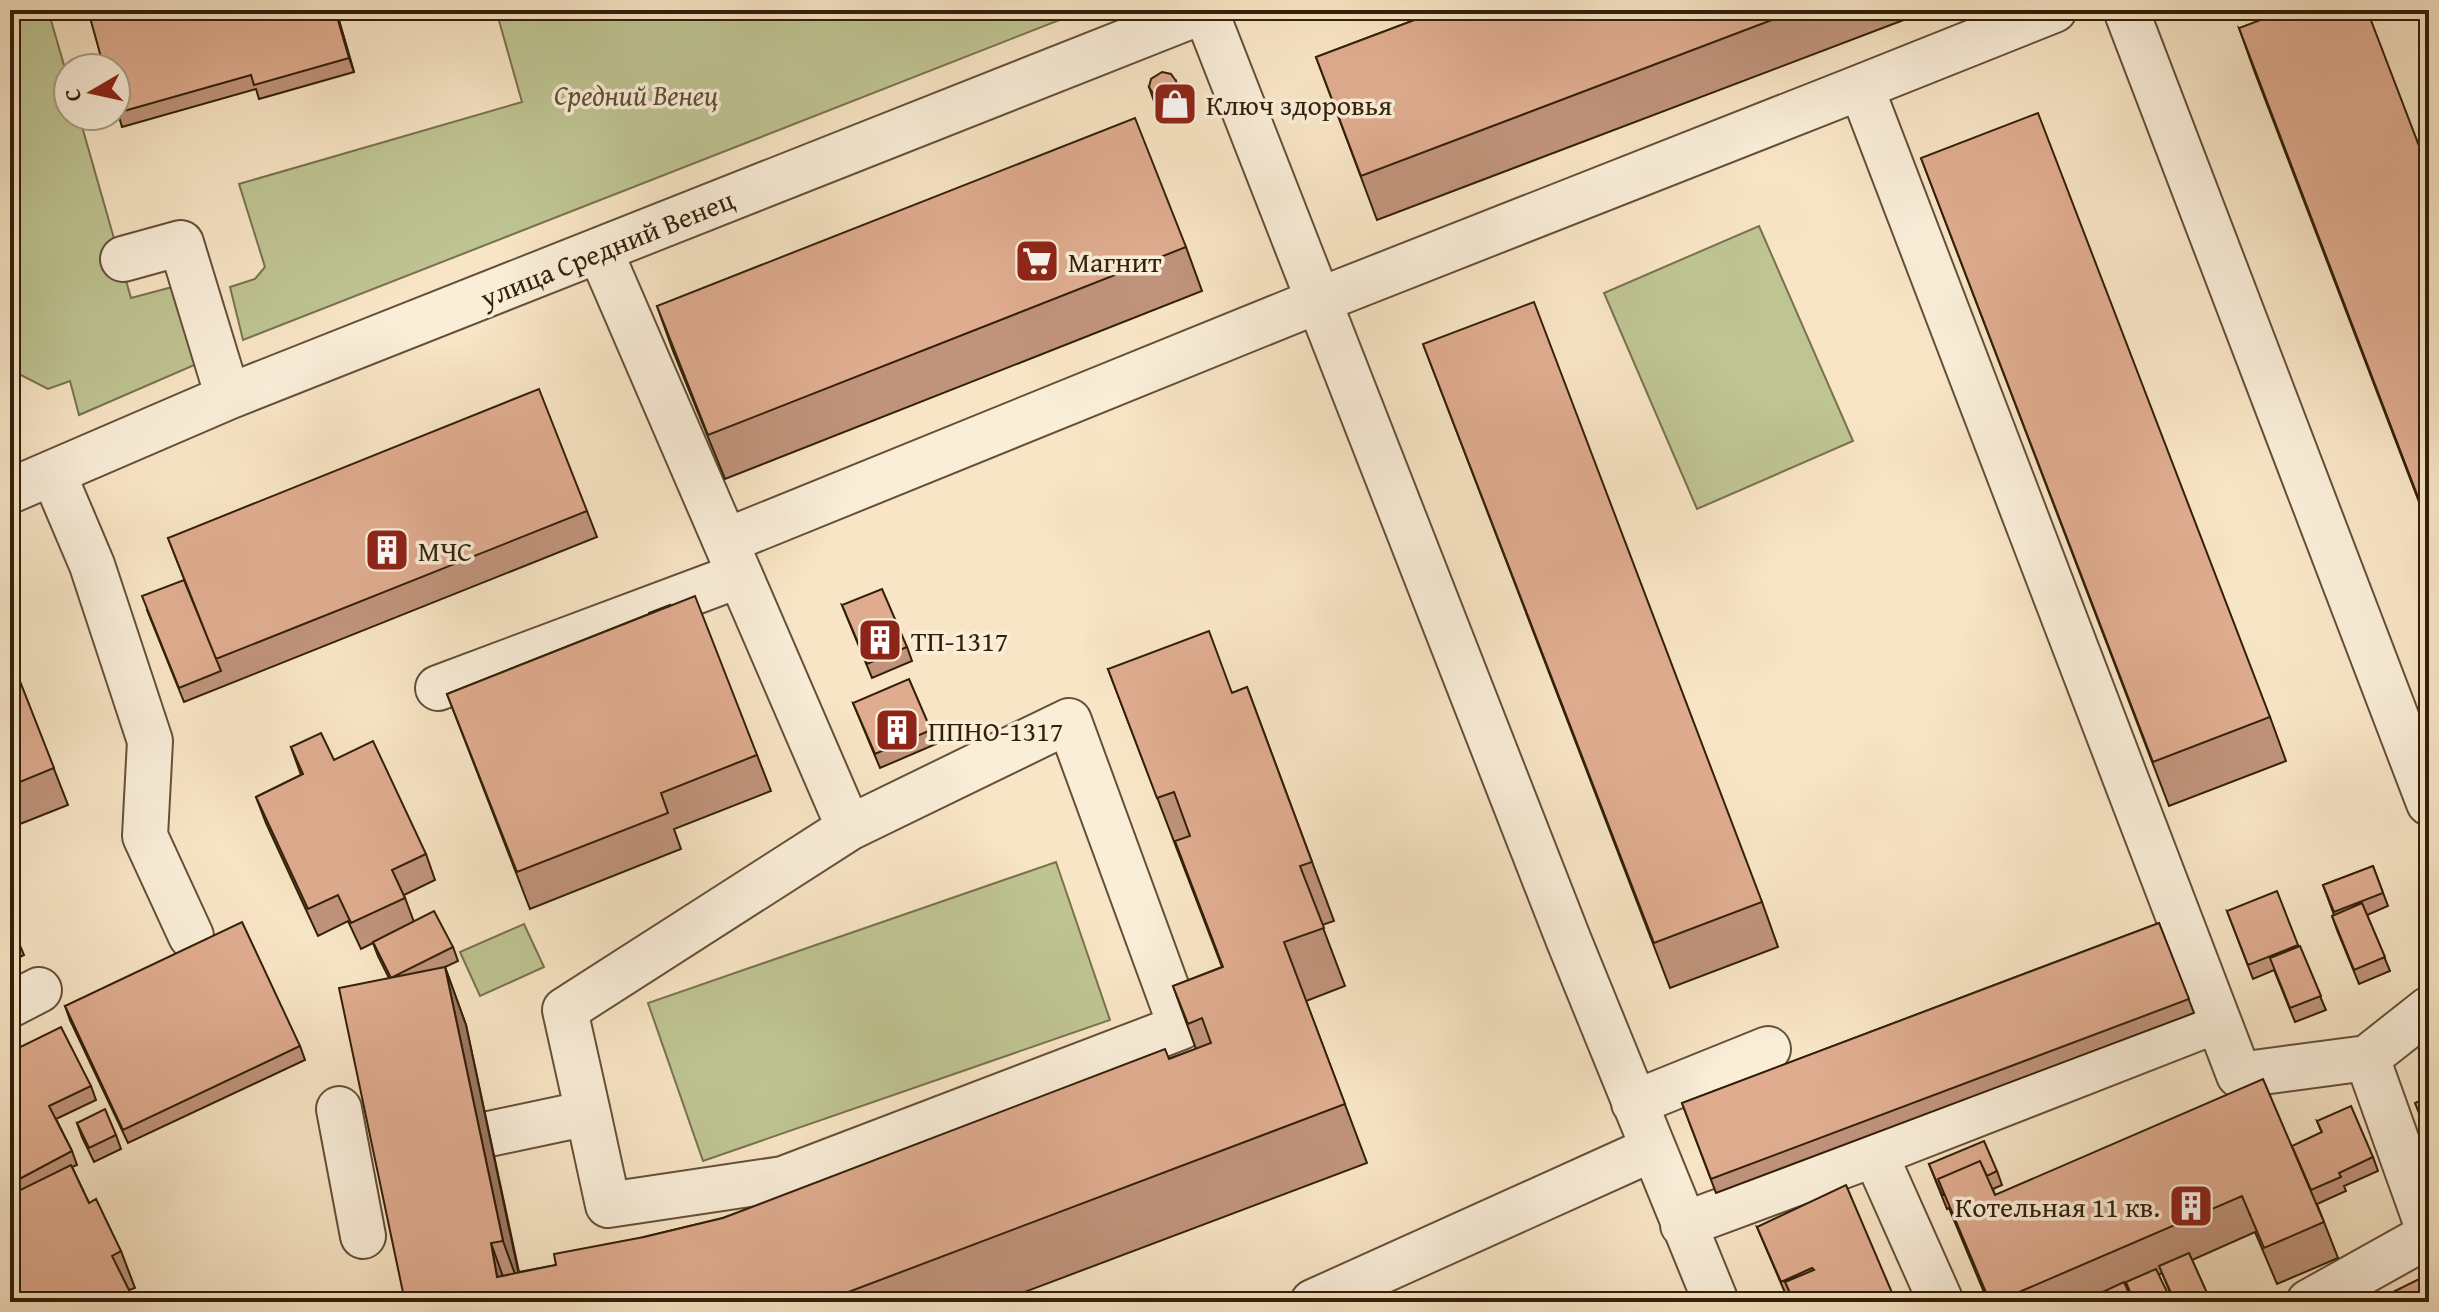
<svg xmlns="http://www.w3.org/2000/svg" width="2439" height="1312" font-family="'Gentium Book Plus',serif">
<rect width="100%" height="100%" fill="#f8e5c5"/>
<filter id="stains"><feTurbulence type="fractalNoise" baseFrequency=".0025" numOctaves="4"/><feColorMatrix values="0 0 0 0 .2 0 0 0 0 .09 0 0 0 0 .02 0 0 0 .5 -.17"/></filter>
<radialGradient id="worn" r=".72"><stop offset=".6" stop-color="#630" stop-opacity="0"/><stop offset="1" stop-color="#630" stop-opacity=".3"/></radialGradient>
<path fill="#bfc493" stroke="#79724e" stroke-width="2" d="M 10,10 L 48,10 L 68,79 L 68,116 L 79,116 L 131,298 L 176,286 L 199,363 L 79,415 L 70,381 L 48,389 L 15,372 L 10,352 Z
M 496,10 L 1085,10 L 243,340 L 230,287 L 255,279 L 265,267 L 239,184 L 522,102 Z
M 1759,226 L 1853,441 L 1697,509 L 1604,293 Z
M 1056,862 L 1110,1020 L 703,1161 L 648,1003 Z
M 524,924 L 544,967 L 480,996 L 460,952 Z"/>
<g fill="none" stroke-linecap="round" stroke-linejoin="round">
<g stroke="#645038" stroke-width="48">
<path id="minor" d="M 1205,10 L 1569,941 L 1716,1302
M 2126,10 L 2429,803
M 1861,87 L 2054,10
M 123,259 L 181,243 L 228,397
M 53,473 L 92,565 L 150,741 L 145,836 L 191,936
M 10,491 L 228,397 L 1206,10
M 726,541 L 1320,300 L 1861,87 L 2218,1020 L 1875,1154 L 1683,1225
M 438,688 L 740,575
M 10,1005 L 39,990
M 2429,1009 L 2367,1058 L 2429,1231
M 2218,1020 L 2239,1075 L 2367,1058
M 1634,1103 L 1768,1049
M 339,1109 L 363,1236
M 588,1113 L 608,1205 L 783,1179 L 1181,1027 L 1069,721 L 849,828
M 489,1134 L 588,1113 L 565,1010 L 849,828 L 600,251
M 1875,1154 L 1941,1302
M 1313,1302 L 1652,1149
M 2309,1302 L 2429,1235"/>
</g>
<use href="#minor" stroke="#faeed9" stroke-width="44"/>
</g>
<path fill="#c0947b" stroke="#331f09" stroke-width="2" d="M 88,10 L 336,10 L 354,72 L 259,99 L 256,89 L 122,127 Z
M 1441,10 L 1930,10 L 1377,220 L 1316,57 Z
M 2239,28 L 2429,172 L 2429,528 L 2255,73 Z
M 1149,87 L 1181,95 L 1182,104 L 1170,113 L 1161,112 L 1154,101 Z
M 1921,158 L 2270,717 L 2286,761 L 2169,806 Z
M 1186,247 L 1202,291 L 725,479 L 673,351 L 657,306 Z
M 1423,344 L 1762,902 L 1778,947 L 1670,988 Z
M 587,511 L 597,537 L 184,702 L 147,610 L 193,602 L 168,538 Z
M 842,605 L 907,647 L 912,661 L 872,678 Z
M 649,614 L 757,755 L 771,791 L 674,829 L 681,849 L 530,909 L 447,694 Z
M 10,656 L 68,805 L 10,828 Z
M 1108,669 L 1232,693 L 1247,687 L 1334,921 L 1322,925 L 1345,986 L 1306,1001 L 1367,1163 L 998,1302 L 405,1302 L 389,978 L 378,956 L 373,943 L 361,949 L 348,921 L 318,936 L 266,823 L 256,797 L 301,775 L 291,747 L 334,760 L 426,854 L 435,880 L 404,895 L 414,922 L 453,947 L 458,961 L 445,967 L 466,1025 L 519,1272 L 556,1265 L 644,1237 L 723,1218 L 1196,1049 L 1173,986 L 1222,967 Z
M 853,703 L 931,730 L 936,744 L 880,768 Z
M 2373,866 L 2388,906 L 2367,915 L 2390,971 L 2359,984 L 2337,930 L 2332,916 L 2334,915 L 2323,885 Z
M 2227,911 L 2298,945 L 2326,1010 L 2295,1022 L 2274,970 L 2253,979 Z
M 10,922 L 24,955 L 10,962 Z
M 2159,923 L 2194,1013 L 1716,1193 L 1682,1103 Z
M 65,1006 L 300,1046 L 305,1060 L 128,1143 L 70,1020 Z
M 10,1052 L 91,1086 L 96,1100 L 56,1119 L 72,1151 L 77,1165 L 72,1167 L 89,1203 L 121,1251 L 135,1288 L 129,1290 L 10,1302 Z
M 2317,1121 L 2373,1157 L 2378,1171 L 2344,1186 L 2346,1191 L 2317,1204 L 2338,1258 L 2277,1284 L 2255,1232 L 2192,1260 L 2211,1302 L 2174,1302 L 2162,1273 L 2094,1302 L 1988,1302 L 1949,1208 L 1947,1209 L 1929,1164 L 1997,1171 L 2002,1185 L 1993,1189 L 1995,1195 L 2296,1155 L 2322,1133 Z
M 77,1123 L 116,1135 L 121,1149 L 94,1162 L 82,1137 Z
M 1757,1227 L 1896,1302 L 1793,1302 L 1790,1294 L 1786,1295 Z"/>
<path fill="#9c7864" stroke="#331f09" stroke-width="2" d="M 335,10 L 336,10 L 354,72 L 349,58 Z
M 1176,81 L 1181,95 L 1182,104 L 1170,113 L 1165,100 Z
M 445,967 L 466,1025 L 524,1299 L 503,1241 Z
M 491,1243 L 512,1302 L 497,1277 Z"/>
<path fill="#dfac8f" stroke="#331f09" stroke-width="2" d="M 88,10 L 335,10 L 349,58 L 254,85 L 251,75 L 117,113 L 116,109 L 116,68 L 104,68 Z
M 1441,10 L 1798,10 L 1361,176 L 1316,57 Z
M 2287,10 L 2367,10 L 2429,172 L 2429,526 L 2239,28 Z
M 1162,72 L 1171,74 L 1176,81 L 1177,90 L 1165,100 L 1156,98 L 1149,87 L 1151,79 Z
M 2038,113 L 2270,717 L 2153,762 L 1921,158 Z
M 1135,118 L 1186,247 L 708,435 L 657,306 Z
M 1534,302 L 1762,902 L 1654,943 L 1423,344 Z
M 539,389 L 587,511 L 216,659 L 168,538 Z
M 184,580 L 221,671 L 179,688 L 142,596 Z
M 882,589 L 907,647 L 867,664 L 842,605 Z
M 695,596 L 757,755 L 661,793 L 668,813 L 517,872 L 447,694 Z
M 670,605 L 670,606 L 649,614 L 649,613 Z
M 1209,631 L 1232,693 L 1247,687 L 1312,862 L 1300,866 L 1324,928 L 1284,942 L 1345,1104 L 822,1302 L 405,1302 L 339,988 L 445,967 L 503,1241 L 491,1243 L 497,1277 L 556,1265 L 554,1254 L 644,1237 L 723,1218 L 1165,1049 L 1169,1059 L 1211,1043 L 1202,1018 L 1188,1024 L 1173,986 L 1223,967 L 1175,841 L 1190,836 L 1174,792 L 1157,798 L 1108,669 Z
M 10,656 L 54,768 L 10,786 Z
M 909,679 L 931,730 L 875,754 L 853,703 Z
M 321,733 L 334,760 L 373,741 L 426,854 L 392,870 L 405,898 L 351,923 L 338,895 L 308,909 L 256,797 L 303,774 L 291,747 Z
M 2373,866 L 2383,893 L 2334,912 L 2323,885 Z
M 2277,891 L 2298,945 L 2248,965 L 2227,911 Z
M 2362,903 L 2385,957 L 2354,970 L 2332,916 Z
M 434,911 L 453,947 L 391,978 L 373,942 Z
M 10,922 L 19,941 L 10,946 Z
M 242,922 L 300,1046 L 123,1130 L 65,1006 Z
M 2159,923 L 2189,999 L 1711,1179 L 1682,1103 Z
M 2300,946 L 2321,996 L 2290,1008 L 2270,958 Z
M 61,1027 L 91,1086 L 49,1106 L 72,1151 L 10,1184 L 10,1052 Z
M 2263,1079 L 2324,1222 L 2264,1248 L 2242,1196 L 1996,1302 L 1990,1302 L 1938,1179 L 1980,1161 L 1995,1195 Z
M 2429,1097 L 2429,1138 L 2415,1103 Z
M 2351,1106 L 2373,1157 L 2339,1173 L 2341,1177 L 2311,1190 L 2292,1146 L 2322,1132 L 2317,1121 Z
M 105,1109 L 116,1135 L 89,1148 L 77,1123 Z
M 1984,1141 L 1997,1171 L 1987,1176 L 1980,1161 L 1938,1179 L 1944,1194 L 1942,1195 L 1929,1164 Z
M 71,1165 L 89,1203 L 96,1199 L 121,1251 L 112,1256 L 135,1302 L 10,1302 L 10,1195 Z
M 1846,1185 L 1896,1302 L 1794,1302 L 1785,1282 L 1814,1270 L 1812,1268 L 1781,1282 L 1757,1227 Z
M 2189,1253 L 2211,1302 L 2175,1302 L 2159,1266 Z
M 2156,1269 L 2172,1302 L 2134,1302 L 2126,1282 Z
M 2429,1274 L 2429,1302 L 2373,1302 Z
M 2124,1282 L 2133,1302 L 2097,1302 L 2094,1296 Z
M 1627,1292 L 1631,1302 L 1604,1302 Z
M 2091,1295 L 2094,1302 L 2076,1302 Z"/>
<defs>
<g id="shop-square" transform="scale(2.3)"><rect x="-9" y="-9" width="18" height="18" rx="4" fill="#8f2418" stroke="#faeed9"/><path d="M-5-2.5h2.3a2.7 3.5 0 0 1 5.4 0H5L5.5 6h-11ZM-1.5-2.5h3a1.5 2.3 0 0 0-3 0Z" fill="#fff"/></g>
<g id="supermarket-square" transform="scale(2.3)"><rect x="-9" y="-9" width="18" height="18" rx="4" fill="#8f2418" stroke="#faeed9"/><path d="M-6-5.5h2.5l.6 2H6L4.5 2H-2.5L-4.4-4H-6ZM-1.5 3.2a1.3 1.3 0 1 0 .1 0ZM3 3.2a1.3 1.3 0 1 0 .1 0Z" fill="#fff"/></g>
<g id="building-square" transform="scale(2.3)"><rect x="-9" y="-9" width="18" height="18" rx="4" fill="#8f2418" stroke="#faeed9"/><path d="M-4-6H4V6H1V3H-1V6H-4ZM-2.5-4.3h1.7v1.8h-1.7ZM.8-4.3h1.7v1.8H.8ZM-2.5-1h1.7V.8h-1.7ZM.8-1h1.7V.8H.8Z" fill="#fff"/></g>
</defs>
<g fill-rule="evenodd">
<use href="#shop-square" x="1175" y="104"/>
<use href="#supermarket-square" x="1037" y="261"/>
<use href="#building-square" x="387" y="550"/>
<use href="#building-square" x="880" y="640"/>
<use href="#building-square" x="897" y="730"/>
<use href="#building-square" x="2191" y="1206"/>
</g>
<g text-anchor="middle" dominant-baseline="central" stroke-width="7" stroke-linejoin="round" paint-order="stroke">
<g font-size="28" font-style="italic" fill="#5d5132" stroke="#faeed9">
<text x="636" y="94">Средний Венец</text>
</g>
<g font-size="28" fill="#331f09" stroke="#faeed9" text-anchor="start">
<text x="1206" y="104">Ключ здоровья</text>
<text x="1068" y="261">Магнит</text>
<text x="418" y="550">МЧС</text>
<text x="911" y="640">ТП-1317</text>
<text x="928" y="730">ППНО-1317</text>
<text x="2160" y="1206" text-anchor="end">Котельная 11 кв.</text>
</g>
<g font-size="28" fill="#331f09" stroke="#faeed9">
<text transform="translate(607 248) rotate(-22)">улица Средний Венец</text>
</g>
</g>
<rect width="2439" height="1312" fill="none" stroke="#f8e5c5" stroke-width="40"/>
<rect x="12" y="12" width="2415" height="1288" fill="none" stroke="#331f09" stroke-width="4"/>
<rect x="20" y="20" width="2399" height="1272" fill="none" stroke="#331f09" stroke-width="2"/>
<g transform="translate(92 92) rotate(261)"><circle r="38" fill="#faeed9" stroke="#aa9b86" stroke-width="2"/>
<path d="M0-6L14 30L0 20L-14 30Z" fill="#8f2418"/>
<text y="-12" font-size="22" font-weight="bold" text-anchor="middle" fill="#331f09">С</text>
</g>
<rect width="100%" height="100%" filter="url(#stains)"/>
<rect width="100%" height="100%" fill="url(#worn)"/>
</svg>
